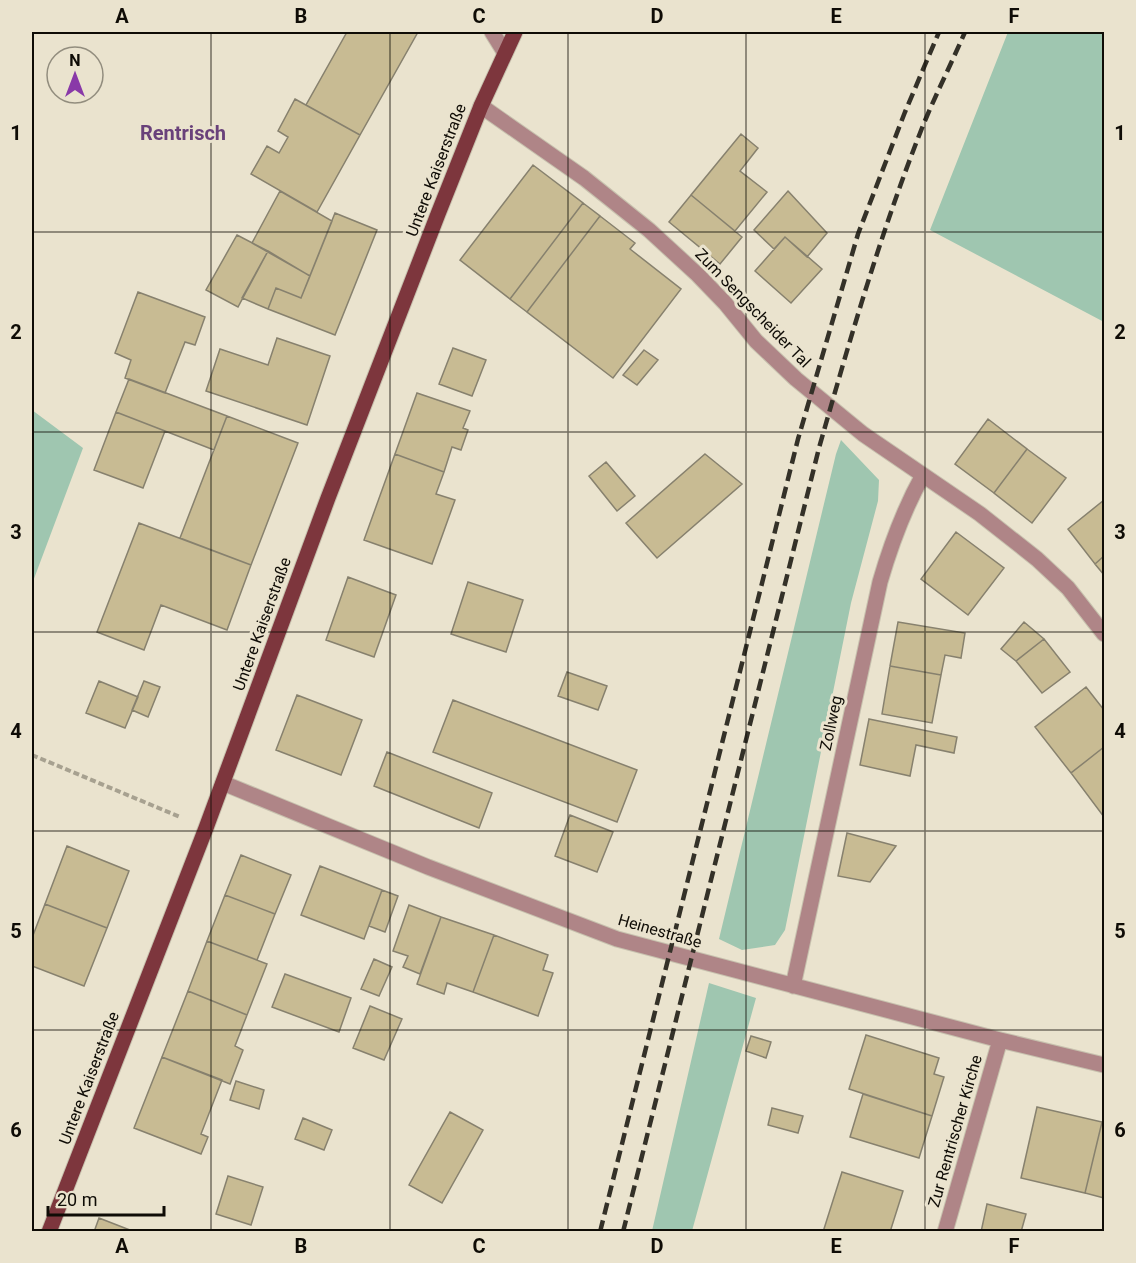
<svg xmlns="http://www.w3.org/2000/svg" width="1136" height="1263" font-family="Roboto,sans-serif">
<rect width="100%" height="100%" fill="#eae3ce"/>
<path fill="#9fc6b0" d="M 1008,32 L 1104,32 L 1104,322 L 930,230 Z
M 32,410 L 83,448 L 32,584 Z
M 841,440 L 879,480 L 878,501 L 851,603 L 785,930 L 775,945 L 742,950 L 719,939 L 836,454 Z
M 709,983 L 756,998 L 692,1231 L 652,1231 Z"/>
<path fill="#c8bb93" stroke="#87816e" stroke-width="1.5" d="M 347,32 L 418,32 L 360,135 L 306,105 Z
M 295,99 L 360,135 L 317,212 L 251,174 L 267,146 L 279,153 L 288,137 L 278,131 Z
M 741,134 L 758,148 L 740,171 L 767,192 L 735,231 L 691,195 Z
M 533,165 L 583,203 L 510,299 L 460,260 Z
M 280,191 L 332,221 L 310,276 L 252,243 Z
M 788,191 L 827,233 L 807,257 L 785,237 L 774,249 L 754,230 Z
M 691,195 L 742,237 L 720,264 L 669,222 Z
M 583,203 L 600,216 L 527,312 L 510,299 Z
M 335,213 L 377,230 L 335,335 L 268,309 L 276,288 L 301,298 Z
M 600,216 L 635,243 L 630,249 L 681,289 L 613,378 L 527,312 Z
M 237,235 L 268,251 L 238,307 L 206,290 Z
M 785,237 L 822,269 L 791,303 L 755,271 Z
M 268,251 L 310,276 L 301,298 L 276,288 L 268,309 L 242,298 Z
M 138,292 L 205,317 L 195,345 L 185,342 L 165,393 L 125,378 L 131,360 L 115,353 Z
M 277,338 L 330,356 L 307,425 L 206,391 L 220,349 L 268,365 Z
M 453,348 L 486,360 L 472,396 L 439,384 Z
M 644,350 L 658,360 L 637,385 L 623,375 Z
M 129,379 L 227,416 L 214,450 L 116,412 Z
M 417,393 L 470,411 L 463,428 L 468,430 L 461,450 L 452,447 L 444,472 L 395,454 Z
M 116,412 L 165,431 L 143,488 L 94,470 Z
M 227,416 L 298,443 L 251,565 L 180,538 Z
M 988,419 L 1027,449 L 994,493 L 955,464 Z
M 1027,449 L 1066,478 L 1032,523 L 994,493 Z
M 395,454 L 444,472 L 436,494 L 455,500 L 432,564 L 364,540 Z
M 705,454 L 742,484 L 657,558 L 626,523 Z
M 606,462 L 635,496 L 617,511 L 589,476 Z
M 1104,500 L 1104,556 L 1095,564 L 1068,529 Z
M 139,523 L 251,565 L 227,630 L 161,605 L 144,650 L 97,632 Z
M 956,532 L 1004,568 L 968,615 L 921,579 Z
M 1104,556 L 1104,575 L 1095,564 Z
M 348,577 L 396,595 L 374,657 L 326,640 Z
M 468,582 L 523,600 L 506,652 L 451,634 Z
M 898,622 L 965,633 L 961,658 L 945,655 L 941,675 L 890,666 Z
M 1024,622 L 1044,639 L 1016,661 L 1001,649 Z
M 1044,639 L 1070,672 L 1042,693 L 1016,661 Z
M 890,666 L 941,675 L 932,723 L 882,714 Z
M 567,672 L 607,686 L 598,710 L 558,696 Z
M 99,681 L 138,697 L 125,728 L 86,713 Z
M 144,681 L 160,687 L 148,717 L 132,710 Z
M 1086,687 L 1104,710 L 1104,747 L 1071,773 L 1035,727 Z
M 297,695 L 362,720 L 341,775 L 276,750 Z
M 453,700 L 637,770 L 617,822 L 433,752 Z
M 869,719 L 957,737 L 954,753 L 916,745 L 910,776 L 860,765 Z
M 1104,747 L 1104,817 L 1071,773 Z
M 387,752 L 492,793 L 479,828 L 374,786 Z
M 570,815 L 613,832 L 597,872 L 555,856 Z
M 847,833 L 896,846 L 870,882 L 838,876 Z
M 67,846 L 129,871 L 107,928 L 45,904 Z
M 241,855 L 291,875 L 275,914 L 225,895 Z
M 320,866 L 382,890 L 364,939 L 301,915 Z
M 382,890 L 398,896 L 385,932 L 369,926 Z
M 225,895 L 275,914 L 257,960 L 207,941 Z
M 45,904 L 107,928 L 84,986 L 32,966 L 32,938 Z
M 409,905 L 441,917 L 420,974 L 403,967 L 408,956 L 393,951 Z
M 441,917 L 494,935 L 473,992 L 447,983 L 444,994 L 417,984 Z
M 494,935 L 548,955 L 543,970 L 553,973 L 538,1016 L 473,992 Z
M 207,941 L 267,964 L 247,1015 L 188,991 Z
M 374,959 L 392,967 L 379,996 L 361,989 Z
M 285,974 L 351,998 L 339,1032 L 272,1007 Z
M 188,991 L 247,1015 L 235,1046 L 243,1050 L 230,1084 L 162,1057 Z
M 370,1006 L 402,1019 L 384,1060 L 353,1048 Z
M 866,1035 L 939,1058 L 934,1074 L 944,1077 L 932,1116 L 849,1089 Z
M 751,1036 L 771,1042 L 766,1058 L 746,1051 Z
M 162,1057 L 222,1080 L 201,1134 L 208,1137 L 201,1154 L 134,1128 Z
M 236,1081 L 264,1090 L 259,1109 L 230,1100 Z
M 863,1094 L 932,1116 L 919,1158 L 850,1137 Z
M 1037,1107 L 1102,1122 L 1085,1193 L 1021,1178 Z
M 772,1108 L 803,1116 L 798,1133 L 768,1125 Z
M 450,1112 L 483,1130 L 442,1203 L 409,1185 Z
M 303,1118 L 332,1130 L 324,1150 L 295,1139 Z
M 1102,1122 L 1104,1123 L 1104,1198 L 1085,1193 Z
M 842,1172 L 903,1191 L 890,1232 L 823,1232 Z
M 228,1176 L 263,1187 L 251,1225 L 216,1214 Z
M 987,1204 L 1026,1214 L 1021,1232 L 981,1232 Z
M 99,1218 L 135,1232 L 94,1232 Z"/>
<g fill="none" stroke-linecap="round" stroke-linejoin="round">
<g stroke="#c7c1ae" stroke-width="17">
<path id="minor" d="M 492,32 L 505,53
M 481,106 L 584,178 L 649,230 L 698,275 L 725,303 L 756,341 L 796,379 L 863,434 L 980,514 L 1037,559 L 1068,588 L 1104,634
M 223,783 L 428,867 L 617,939 L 1000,1040 L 1104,1065
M 793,986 L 880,582 C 891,544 904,509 923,475
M 945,1232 L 1000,1040"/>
</g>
<g stroke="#c7c1ae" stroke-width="17">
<path id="major" d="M 49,1232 L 206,828 L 328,498 L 438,214 L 481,106 L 515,32"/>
</g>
<path stroke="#a7a190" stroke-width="4" stroke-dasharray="6 3" stroke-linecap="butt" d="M 32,755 L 180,817"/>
<use href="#minor" stroke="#af8587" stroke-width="15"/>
<use href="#major" stroke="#7d363d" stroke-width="15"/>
<path stroke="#343128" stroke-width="4.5" stroke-dasharray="12 6" stroke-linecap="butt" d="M 600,1232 L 798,439 L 858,234 L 905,112 L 939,32
M 623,1232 L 819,448 C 850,339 882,228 924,123 C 937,92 952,62 965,32"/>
</g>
<path fill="none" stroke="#0f0c06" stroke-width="1.5" stroke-opacity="0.55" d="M 211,32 L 211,1232M 390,32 L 390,1232M 568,32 L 568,1232M 746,32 L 746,1232M 925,32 L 925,1232M 32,232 L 1104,232M 32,432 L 1104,432M 32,632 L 1104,632M 32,831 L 1104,831M 32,1030 L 1104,1030"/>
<g text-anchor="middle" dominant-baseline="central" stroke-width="6" stroke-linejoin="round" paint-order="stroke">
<g font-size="16" fill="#0f0c06" stroke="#eae3ce">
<text transform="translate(436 170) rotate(-69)">Untere Kaiserstraße</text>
<text transform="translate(753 308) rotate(46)">Zum Sengscheider Tal</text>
<text transform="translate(262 624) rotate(-70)">Untere Kaiserstraße</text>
<text transform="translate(831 723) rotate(-78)">Zollweg</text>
<text transform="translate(660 931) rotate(16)">Heinestraße</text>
<text transform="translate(89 1078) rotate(-69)">Untere Kaiserstraße</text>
<text transform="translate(955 1131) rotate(-74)">Zur Rentrischer Kirche</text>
</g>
<g font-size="20" font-weight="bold" fill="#69417a" stroke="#eae3ce">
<text x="183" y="133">Rentrisch</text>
</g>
</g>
<rect width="1136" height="1263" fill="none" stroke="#eae3ce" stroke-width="66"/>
<g transform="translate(75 75)"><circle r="28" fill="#eae3ce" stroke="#928d7e" stroke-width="1.5"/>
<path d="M0-4.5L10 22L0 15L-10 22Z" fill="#8939a8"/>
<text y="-9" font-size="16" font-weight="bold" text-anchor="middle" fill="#0f0c06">N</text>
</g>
<path d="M48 1206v9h116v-9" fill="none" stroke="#0f0c06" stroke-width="3"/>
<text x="57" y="1206" font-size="18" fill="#0f0c06" stroke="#eae3ce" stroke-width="4.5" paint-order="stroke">20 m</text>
<rect x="33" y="33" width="1070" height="1197" fill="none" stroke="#0f0c06" stroke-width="2"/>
<g font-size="20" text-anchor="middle" font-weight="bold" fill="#0f0c06">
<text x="122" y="23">A</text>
<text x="301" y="23">B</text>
<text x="479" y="23">C</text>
<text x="657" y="23">D</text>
<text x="836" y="23">E</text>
<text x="1014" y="23">F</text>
<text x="16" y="140">1</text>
<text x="1120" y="140">1</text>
<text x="16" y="339">2</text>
<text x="1120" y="339">2</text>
<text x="16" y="539">3</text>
<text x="1120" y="539">3</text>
<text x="16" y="738">4</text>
<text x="1120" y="738">4</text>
<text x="16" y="938">5</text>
<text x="1120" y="938">5</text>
<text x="16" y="1137">6</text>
<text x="1120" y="1137">6</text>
<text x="122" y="1253">A</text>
<text x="301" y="1253">B</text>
<text x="479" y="1253">C</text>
<text x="657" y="1253">D</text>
<text x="836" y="1253">E</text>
<text x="1014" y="1253">F</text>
</g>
</svg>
